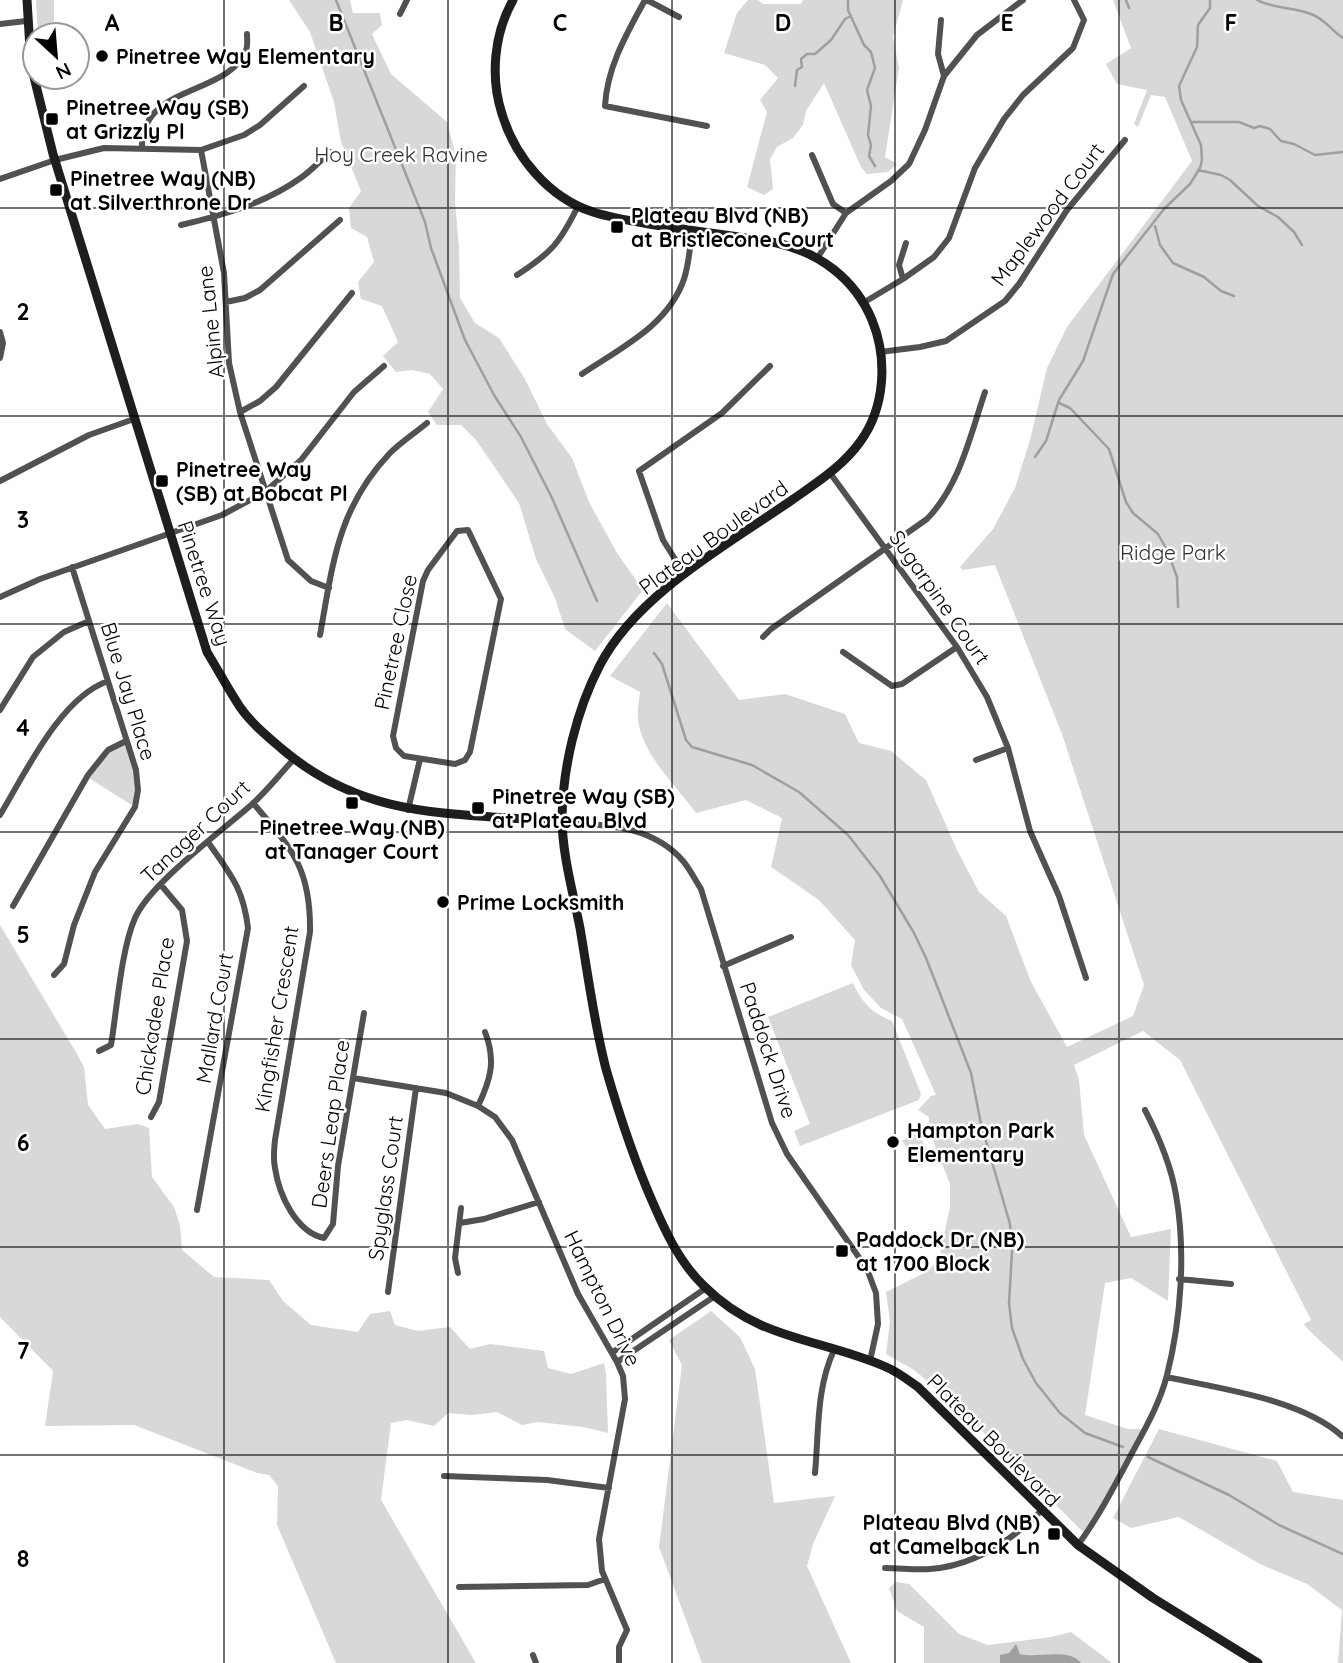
<svg xmlns="http://www.w3.org/2000/svg" width="1343" height="1663" font-family="Quicksand,sans-serif">
<rect width="100%" height="100%" fill="#fff"/>
<path fill="#d8d8d8" d="M 36,0 L 54,0 L 54,29 L 51,34 L 38,35 Z
M 289,0 L 350,0 L 353,13 L 380,13 L 382,25 L 372,34 L 391,74 L 447,122 L 456,157 L 455,201 L 459,247 L 460,298 L 475,323 L 499,338 L 525,379 L 547,424 L 572,458 L 589,502 L 617,553 L 643,590 L 595,651 L 565,629 L 555,598 L 536,559 L 519,503 L 476,440 L 461,425 L 437,425 L 428,412 L 443,389 L 430,374 L 412,370 L 396,372 L 383,356 L 398,342 L 382,306 L 361,299 L 358,282 L 374,262 L 367,237 L 351,228 L 349,208 L 361,191 L 341,142 L 334,102 L 310,32 Z
M 748,0 L 758,0 L 763,4 L 801,4 L 803,0 L 903,0 L 893,37 L 899,68 L 885,157 L 897,164 L 888,172 L 867,174 L 861,167 L 824,83 L 806,111 L 803,125 L 793,138 L 777,147 L 770,159 L 773,189 L 764,195 L 747,187 L 767,112 L 760,100 L 778,78 L 765,65 L 724,53 L 737,13 Z
M 1113,0 L 1343,0 L 1343,1362 C 1335,1354 1307,1330 1304,1324 L 1311,1320 L 1180,1060 L 1143,1031 L 1074,1065 L 1079,1080 L 1084,1135 L 1131,1237 L 1171,1229 L 1168,1301 L 1131,1278 L 1105,1283 L 1085,1415 L 1128,1429 L 1142,1429 L 1097,1513 L 1083,1532 L 953,1402 L 914,1370 L 886,1354 L 890,1321 L 886,1292 L 928,1271 L 939,1259 L 950,1207 L 950,1184 L 929,1130 L 929,1117 L 918,1110 L 931,1096 L 936,1095 L 902,1019 L 881,1008 L 864,990 L 851,965 L 855,940 L 819,900 L 771,867 L 782,818 L 746,800 L 696,813 C 675,784 643,756 638,720 C 637,711 639,701 640,692 L 610,676 L 667,603 L 739,700 L 785,694 L 845,714 L 859,743 L 891,751 L 926,780 L 958,852 L 979,892 L 1006,916 L 1031,982 L 1067,1047 L 1133,1016 L 1144,985 L 1062,734 L 995,565 L 962,570 L 960,567 L 993,529 L 1015,488 L 1030,440 L 1047,368 L 1067,327 L 1192,161 L 1165,97 L 1151,95 L 1138,127 L 1134,124 L 1147,90 L 1117,84 L 1106,64 L 1131,48 Z
M 126,741 L 136,770 L 135,807 L 87,777 L 108,750 Z
M 0,925 L 77,1054 L 84,1067 L 88,1105 L 105,1129 L 138,1124 L 149,1128 L 152,1177 L 174,1207 L 180,1225 L 182,1250 L 214,1277 L 269,1280 L 283,1301 L 311,1325 L 358,1332 L 370,1314 L 390,1311 L 395,1325 L 418,1331 L 450,1327 L 470,1349 L 490,1344 L 544,1351 L 548,1368 L 571,1374 L 604,1363 L 606,1374 L 608,1433 L 583,1427 L 538,1422 L 522,1425 L 497,1412 L 472,1415 L 448,1413 L 434,1426 L 407,1420 L 391,1423 L 381,1500 L 476,1663 L 336,1663 L 277,1525 L 278,1486 L 269,1475 L 257,1473 L 134,1425 L 45,1426 L 53,1371 L 0,1317 Z
M 853,983 C 862,1003 872,1013 892,1021 L 921,1094 L 919,1100 L 800,1146 L 794,1131 L 810,1124 L 768,1017 Z
M 916,1132 L 933,1157 L 919,1166 L 902,1141 Z
M 711,1311 L 740,1337 L 755,1369 L 774,1503 L 835,1496 L 813,1544 L 807,1566 L 851,1663 L 702,1663 L 659,1547 L 682,1365 L 669,1340 Z
M 1159,1429 L 1277,1461 L 1293,1492 L 1343,1500 L 1343,1663 L 1338,1663 L 1342,1610 L 1307,1584 L 1260,1564 L 1179,1517 L 1131,1528 L 1113,1518 Z
M 896,1582 L 909,1584 L 959,1634 L 988,1645 L 1051,1637 L 1071,1632 L 1112,1663 L 924,1663 L 924,1627 L 897,1611 L 889,1588 Z"/>
<path fill="#9f9f9f" d="M 1016,1644 L 1020,1654 C 1038,1659 1068,1647 1081,1663 L 1000,1663 L 1000,1655 L 1009,1653 Z"/>
<g fill="none" stroke-linecap="round" stroke-linejoin="round">
<path stroke="#9f9f9f" stroke-width="2.5" d="M 336,0 L 425,222 L 431,248 L 465,340 L 494,395 L 521,437 L 552,498 L 597,601
M 848,0 L 848,10 L 864,45 L 871,52 L 875,68 L 867,90 L 871,106 L 868,135 L 871,145 L 869,156 L 875,166
M 1126,0 L 1129,8
M 1257,0 C 1274,9 1293,7 1311,14 C 1325,19 1331,30 1343,38
M 795,86 L 797,70 L 802,67 L 801,59 L 807,54 L 815,54 L 831,40 L 845,19 L 851,16
M 1191,122 L 1239,122 L 1254,128 L 1260,126 L 1270,129 L 1281,141 L 1294,144 L 1315,155 L 1343,152
M 1198,170 L 1221,175 L 1230,180 L 1258,206 L 1278,217 L 1294,232 L 1302,245
M 1155,226 L 1160,245 L 1173,263 L 1204,277 L 1221,291 L 1234,296
M 1059,403 L 1070,408 L 1109,449 L 1126,502 L 1133,513 L 1158,534 L 1167,550 L 1177,577 L 1178,607
M 1035,457 L 1046,441 L 1059,400 L 1083,361 L 1113,274 L 1164,209 L 1190,184 L 1200,168 L 1202,160 L 1201,145 L 1181,100 L 1179,86 L 1197,47 L 1198,25 L 1210,8 L 1210,0
M 654,653 L 662,664 L 686,740 L 692,747 L 752,765 L 799,792 L 848,835 L 880,876 L 914,933 L 926,958 L 971,1073 L 981,1124 L 1010,1224 L 1012,1252 L 1009,1303 L 1012,1328 L 1023,1359 L 1036,1383 L 1060,1413 L 1085,1433 L 1123,1447
M 1148,1457 L 1229,1495 L 1279,1525 L 1343,1554"/>
<path stroke="#515151" stroke-width="6" d="M 645,0 C 627,33 607,67 605,106 L 707,126
M 647,0 L 679,17
M 400,14 L 407,0
M 941,20 L 938,54 L 944,76
M 0,24 L 26,21
M 142,148 C 140,84 229,96 246,50 C 248,46 247,39 247,34
M 201,150 L 224,273 L 229,363 L 240,412 L 288,560 L 311,581 L 329,588
M 812,155 L 833,204 L 846,213
M 0,179 L 55,160 L 104,148 L 201,150 L 244,135 L 260,125 L 304,86
M 181,225 C 224,215 266,203 302,177 C 312,170 321,160 330,152
M 818,257 L 846,213 L 891,181 L 909,164 L 925,130 L 944,76 L 977,35 L 1023,0
M 517,275 C 551,253 560,243 578,206
M 903,279 L 899,265 L 906,243
M 226,302 L 245,298 L 260,290 L 340,220
M 863,303 L 903,279 L 934,257 L 949,238 L 975,168 L 1004,119 L 1023,95 L 1073,48 L 1084,20 L 1074,0
M 0,332 L 3,343 L 0,358
M 880,352 L 920,347 L 946,341 L 1005,301 L 1019,284 L 1067,210 L 1125,140
M 582,374 C 620,348 668,326 684,279 C 689,264 690,247 692,231
M 240,412 L 260,401 L 276,387 L 352,293
M 830,473 L 957,647 L 987,697 L 1008,748 L 1030,831 L 1059,896 L 1086,978
M 0,481 L 89,435 L 134,419
M 468,530 L 501,599 L 470,752 L 465,760 L 455,764 L 404,756 L 396,748 L 393,736 L 423,581 L 428,570 L 457,531 Z
M 685,575 L 663,540 L 639,471 L 722,413 L 770,366
M 0,597 L 40,579 L 222,515 L 265,492 L 301,460 L 354,392 L 384,366
M 320,635 C 333,564 337,509 390,453 C 401,442 415,433 427,423
M 763,637 L 771,629 L 927,519 C 960,485 970,436 985,392
M 843,652 L 892,686 L 902,684 L 957,647
M 0,710 L 33,657 L 64,632 L 89,621
M 976,760 L 1008,748
M 253,803 C 292,849 311,868 310,932 L 275,1140 C 274,1149 273,1159 275,1168 C 279,1195 296,1232 324,1238 L 333,1224 L 338,1166 L 364,1013
M 408,810 L 420,759
M 0,815 C 26,772 60,698 108,681
M 562,822 C 605,825 652,825 683,861 C 690,869 695,880 701,889 L 772,1123 L 787,1154 L 867,1269 L 876,1293 L 878,1324 L 870,1361
M 13,906 L 88,775 L 108,750 L 126,741
M 723,966 L 791,937
M 54,975 L 64,964 L 74,925 L 95,872 L 135,807 L 138,790 L 136,770 L 72,567
M 99,1051 L 111,1045 C 117,1009 121,950 135,918 C 150,884 219,833 250,806 C 266,792 279,775 294,759
M 353,1078 L 446,1093 L 478,1106 L 495,1117 L 512,1140 L 578,1294 L 617,1362 L 623,1376 L 625,1399 L 599,1539 L 602,1571 L 627,1630 L 619,1647 L 619,1663
M 478,1106 C 491,1079 496,1060 485,1032
M 151,1117 L 159,1102 L 187,941 L 182,910 L 161,885
M 197,1210 L 248,928 C 243,887 230,874 208,842
M 460,1223 L 484,1219 L 539,1202
M 458,1273 L 455,1258 L 461,1208
M 1179,1279 L 1231,1284
M 388,1292 L 416,1088
M 613,1352 L 706,1288
M 617,1362 L 715,1296
M 1167,1377 C 1221,1389 1301,1399 1342,1436
M 815,1473 C 819,1431 816,1389 834,1350
M 444,1476 L 547,1480 L 609,1488
M 1078,1545 C 1099,1516 1115,1485 1132,1453 C 1145,1429 1160,1403 1167,1375 C 1181,1320 1186,1252 1176,1195 C 1171,1165 1159,1137 1145,1110
M 885,1568 C 900,1568 915,1570 930,1569 C 973,1566 1011,1541 1041,1511
M 459,1587 L 588,1585 L 605,1579
M 533,1655 L 536,1663"/>
<path stroke="#1e1e1e" stroke-width="9" d="M 27,0 L 31,65 L 53,154 L 207,652 C 218,670 228,689 240,707 C 251,723 267,736 282,749 C 368,822 457,812 562,822
M 513,0 C 494,34 490,77 502,114 C 515,157 549,198 593,212 C 615,219 638,222 661,226 C 700,232 739,236 777,243 C 820,253 855,279 872,320 C 888,359 885,408 860,442 C 842,467 816,483 792,500 C 727,545 637,594 600,665 C 576,711 563,767 562,817 C 562,854 573,892 580,928 C 588,975 594,1023 606,1069 C 619,1114 634,1160 653,1203 C 666,1233 680,1263 704,1286 C 759,1341 820,1338 886,1367 C 898,1372 908,1380 918,1387 L 1078,1545 L 1153,1598 L 1258,1663"/>
</g>
<path fill="none" stroke="#000" stroke-width="2" stroke-opacity="0.55" d="M 224,0 L 224,1663M 448,0 L 448,1663M 672,0 L 672,1663M 895,0 L 895,1663M 1119,0 L 1119,1663M 0,208 L 1343,208M 0,416 L 1343,416M 0,624 L 1343,624M 0,832 L 1343,832M 0,1039 L 1343,1039M 0,1247 L 1343,1247M 0,1455 L 1343,1455"/>
<g fill="#000" stroke="#fff" stroke-width="2.5">
<circle cx="102" cy="56" r="7"/>
<rect x="45" y="112" width="14" height="14" rx="3.5"/>
<rect x="49" y="183" width="14" height="14" rx="3.5"/>
<rect x="610" y="220" width="14" height="14" rx="3.5"/>
<rect x="155" y="474" width="14" height="14" rx="3.5"/>
<rect x="345" y="796" width="14" height="14" rx="3.5"/>
<rect x="471" y="801" width="14" height="14" rx="3.5"/>
<circle cx="443" cy="902" r="7"/>
<circle cx="893" cy="1142" r="7"/>
<rect x="835" y="1244" width="14" height="14" rx="3.5"/>
<rect x="1047" y="1527" width="14" height="14" rx="3.5"/>
</g>
<g text-anchor="middle" dominant-baseline="central" stroke-width="5" stroke-linejoin="round" paint-order="stroke">
<g font-size="21" font-weight="bold" fill="#000" stroke="#fff" text-anchor="start">
<text x="116" y="56">Pinetree Way Elementary</text>
<text x="66" y="107">Pinetree Way (SB)<tspan x="66" dy="24">at Grizzly Pl</tspan></text>
<text x="70" y="178">Pinetree Way (NB)<tspan x="70" dy="24">at Silverthrone Dr</tspan></text>
<text x="631" y="215">Plateau Blvd (NB)<tspan x="631" dy="24">at Bristlecone Court</tspan></text>
<text x="176" y="469">Pinetree Way<tspan x="176" dy="24">(SB) at Bobcat Pl</tspan></text>
<text x="492" y="796">Pinetree Way (SB)<tspan x="492" dy="24">at Plateau Blvd</tspan></text>
<text x="352" y="827" text-anchor="middle">Pinetree Way (NB)<tspan x="352" dy="24">at Tanager Court</tspan></text>
<text x="457" y="902">Prime Locksmith</text>
<text x="907" y="1130">Hampton Park<tspan x="907" dy="24">Elementary</tspan></text>
<text x="856" y="1239">Paddock Dr (NB)<tspan x="856" dy="24">at 1700 Block</tspan></text>
<text x="1040" y="1522" text-anchor="end">Plateau Blvd (NB)<tspan x="1040" dy="24">at Camelback Ln</tspan></text>
</g>
<g font-size="21" fill="#2f2f2f" stroke="#fff">
<text x="401" y="154">Hoy Creek Ravine</text>
<text x="1173" y="552">Ridge Park</text>
</g>
<g font-size="21" fill="#000" stroke="#fff">
<text transform="translate(1047 214) rotate(-53)">Maplewood Court</text>
<text transform="translate(210 322) rotate(-96)">Alpine Lane</text>
<text transform="translate(713 537) rotate(-36)">Plateau Boulevard</text>
<text transform="translate(205 583) rotate(72)">Pinetree Way</text>
<text transform="translate(940 597) rotate(55)">Sugarpine Court</text>
<text transform="translate(395 642) rotate(-78)">Pinetree Close</text>
<text transform="translate(129 691) rotate(73)">Blue Jay Place</text>
<text transform="translate(195 831) rotate(-43)">Tanager Court</text>
<text transform="translate(154 1016) rotate(-81)">Chickadee Place</text>
<text transform="translate(214 1018) rotate(-80)">Mallard Court</text>
<text transform="translate(276 1019) rotate(-81)">Kingfisher Crescent</text>
<text transform="translate(769 1050) rotate(72)">Paddock Drive</text>
<text transform="translate(330 1124) rotate(-82)">Deers Leap Place</text>
<text transform="translate(385 1188) rotate(-82)">Spyglass Court</text>
<text transform="translate(603 1298) rotate(64)">Hampton Drive</text>
<text transform="translate(994 1440) rotate(45)">Plateau Boulevard</text>
</g>
</g>
<g font-size="23" text-anchor="middle" font-weight="bold" fill="#000" stroke="#fff" stroke-width="5" stroke-linejoin="round" paint-order="stroke">
<text x="112" y="31">A</text>
<text x="336" y="31">B</text>
<text x="560" y="31">C</text>
<text x="783" y="31">D</text>
<text x="1007" y="31">E</text>
<text x="1231" y="31">F</text>
<text x="23" y="320">2</text>
<text x="23" y="528">3</text>
<text x="23" y="736">4</text>
<text x="23" y="943">5</text>
<text x="23" y="1151">6</text>
<text x="23" y="1359">7</text>
<text x="23" y="1567">8</text>
</g>
<g transform="translate(56 56) rotate(154)"><circle r="33" fill="#ffffff" stroke="#999999" stroke-width="2"/>
<path d="M0-5L12 26L0 18L-12 26Z" fill="#000000"/>
<text y="-10" font-size="19" font-weight="bold" text-anchor="middle" fill="#000000">N</text>
</g>
</svg>
